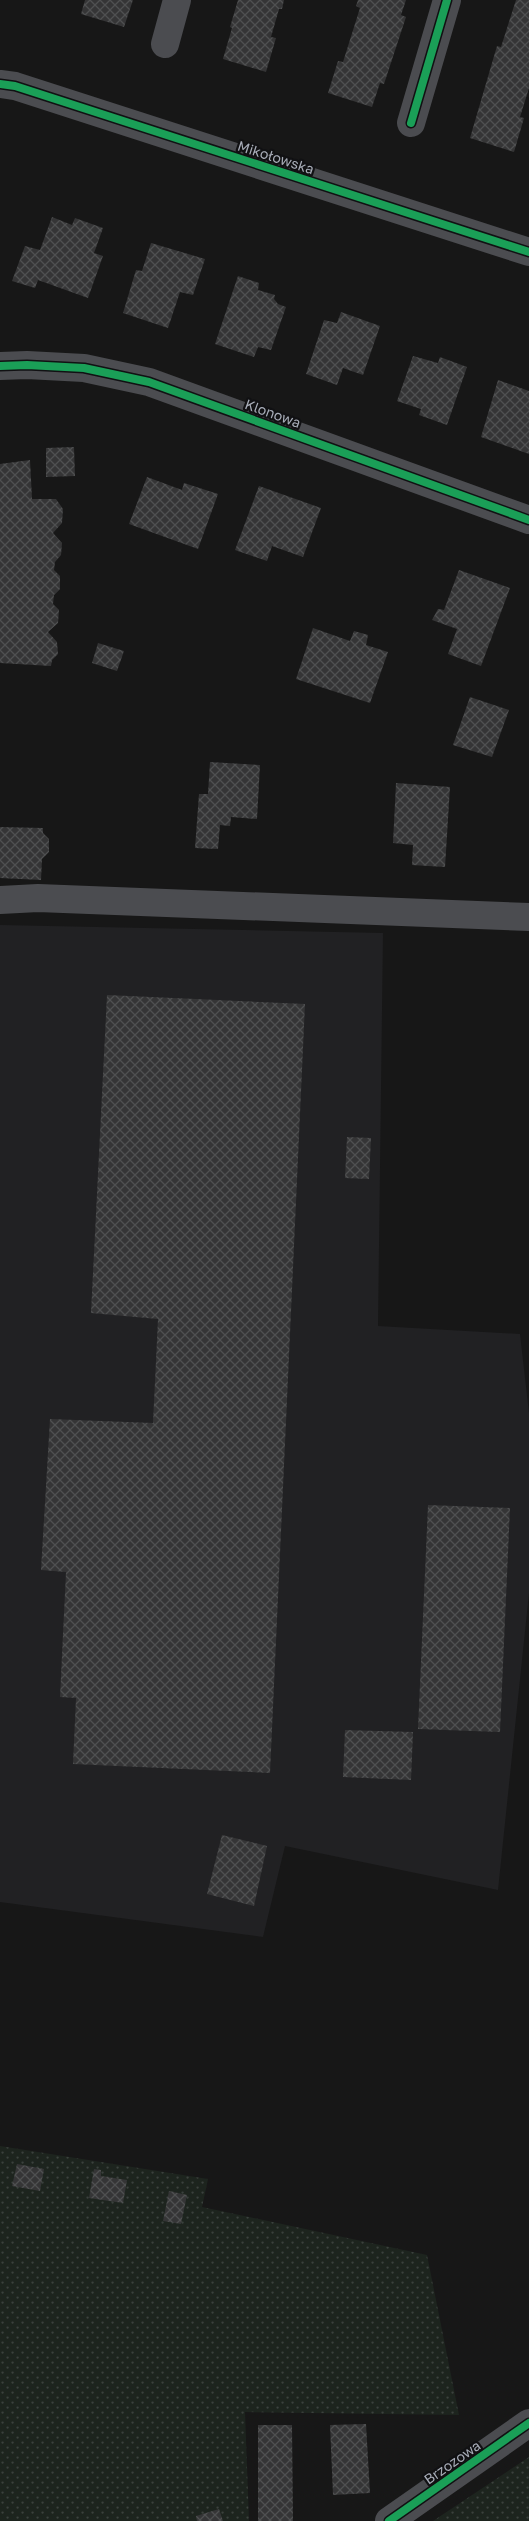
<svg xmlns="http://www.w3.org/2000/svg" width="529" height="2521" font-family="'Golos Text',sans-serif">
<defs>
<pattern id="garden-dots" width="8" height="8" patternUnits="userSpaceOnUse" patternTransform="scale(1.25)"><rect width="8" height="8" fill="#1d241e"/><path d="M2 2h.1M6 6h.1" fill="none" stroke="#3b413d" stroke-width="1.8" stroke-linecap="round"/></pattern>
<pattern id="building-cross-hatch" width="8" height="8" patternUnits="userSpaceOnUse" patternTransform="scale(1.25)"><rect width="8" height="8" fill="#353536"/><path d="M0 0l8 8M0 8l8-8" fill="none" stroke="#4f5051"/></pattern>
</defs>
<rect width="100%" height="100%" fill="#171717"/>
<path fill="#212123" d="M 0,925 L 383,933 L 378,1326 L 520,1334 L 529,1413 L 529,1593 L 498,1890 L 285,1846 L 263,1937 L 0,1902 Z"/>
<path fill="url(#garden-dots)" d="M 0,2146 L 208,2179 L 202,2207 L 427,2255 L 459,2415 L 245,2412 L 249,2521 L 0,2521 Z
M 529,2457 L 529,2521 L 433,2521 Z"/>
<path fill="url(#building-cross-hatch)" d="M 85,0 L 133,0 L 124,27 L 81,14 Z
M 238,0 L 284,0 L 282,9 L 279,9 L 271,37 L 276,38 L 266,72 L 223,59 L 232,28 L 230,27 Z
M 358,0 L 406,0 L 401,15 L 406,17 L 384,84 L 380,83 L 372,107 L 328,93 L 338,61 L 343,62 L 360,8 L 356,6 Z
M 516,0 L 529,0 L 529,88 L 520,117 L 524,118 L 514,152 L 470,138 L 497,46 L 501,47 Z
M 52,217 L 72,225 L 75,218 L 103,228 L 94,253 L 103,256 L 88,298 L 38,280 L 35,288 L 12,281 L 25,246 L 40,250 Z
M 151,243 L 205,259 L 193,295 L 180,292 L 168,328 L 123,313 L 136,270 L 142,271 Z
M 238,276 L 259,283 L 258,290 L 275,295 L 274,299 L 278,304 L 286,307 L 271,350 L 258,347 L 254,357 L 215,344 Z
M 341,312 L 380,326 L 363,375 L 343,368 L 337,385 L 306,374 L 324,320 L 337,323 Z
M 413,356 L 438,363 L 440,357 L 467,367 L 447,425 L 419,415 L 421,409 L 397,401 Z
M 498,380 L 529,391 L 529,454 L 481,437 Z
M 74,447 L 75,476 L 46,477 L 46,448 Z
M 30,460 L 32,499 L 56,499 L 63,509 L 62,523 L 53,533 L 62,543 L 61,555 L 55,562 L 54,570 L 60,576 L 60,589 L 54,595 L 53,604 L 59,610 L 58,623 L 48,632 L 57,642 L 58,654 L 52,660 L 51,666 L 0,663 L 0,464 Z
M 147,477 L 182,490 L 184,483 L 218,494 L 198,549 L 129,524 Z
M 259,486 L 321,508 L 303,557 L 272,546 L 267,561 L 235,550 Z
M 459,570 L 510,588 L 481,666 L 448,654 L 457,629 L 432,620 L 438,609 L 444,610 Z
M 313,628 L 350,641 L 354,631 L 368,635 L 366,645 L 388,652 L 370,703 L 296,679 Z
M 98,643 L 124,651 L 117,671 L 92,663 Z
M 470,697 L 509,710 L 492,757 L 453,745 Z
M 210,762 L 260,765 L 257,819 L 231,817 L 230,826 L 220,825 L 218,849 L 195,848 L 199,794 L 208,794 Z
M 396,783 L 450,787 L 445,867 L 412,865 L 413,845 L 393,843 Z
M 0,827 L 43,828 L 43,833 L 49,839 L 49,852 L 42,859 L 41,880 L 0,878 Z
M 107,995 L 305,1004 L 270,1773 L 73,1764 L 76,1698 L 60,1697 L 66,1572 L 41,1570 L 50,1419 L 153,1423 L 158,1319 L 91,1313 Z
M 347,1137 L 371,1138 L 369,1179 L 345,1178 Z
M 428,1505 L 510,1508 L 500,1732 L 418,1729 Z
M 345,1730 L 413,1732 L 411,1780 L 343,1777 Z
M 222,1835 L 267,1846 L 254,1906 L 207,1894 Z
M 17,2164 L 44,2169 L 40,2191 L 12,2186 Z
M 94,2169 L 101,2170 L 101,2176 L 127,2180 L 123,2203 L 89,2198 Z
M 169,2191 L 187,2195 L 181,2224 L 163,2221 Z
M 366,2424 L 370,2493 L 333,2495 L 330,2425 Z
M 258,2425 L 292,2425 L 293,2521 L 258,2521 Z
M 219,2509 L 223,2521 L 197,2521 L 196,2516 Z"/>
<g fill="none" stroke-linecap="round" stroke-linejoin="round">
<path stroke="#4b4c50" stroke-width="28" d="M 165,44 L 177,0
M 0,84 L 15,86 L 529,252
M 411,123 L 447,0
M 0,366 L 27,365 L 84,368 L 149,382 L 529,520
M 0,900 L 38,898 L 529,917
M 389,2521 L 529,2423"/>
<g stroke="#111113" stroke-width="11">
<path id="cycleway" d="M 0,84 L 15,86 L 529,252
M 411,123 L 447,0
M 0,366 L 27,365 L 84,368 L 149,382 L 529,520
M 389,2521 L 529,2423"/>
</g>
<use href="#cycleway" stroke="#1a9f57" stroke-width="8"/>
</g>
<g text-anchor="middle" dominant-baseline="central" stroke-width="4.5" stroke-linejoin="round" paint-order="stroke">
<g font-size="14" fill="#a8adb8" stroke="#111113">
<text transform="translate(276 157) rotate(18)">Mikołowska</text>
<text transform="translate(273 413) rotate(20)">Klonowa</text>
<text transform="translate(452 2462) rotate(-35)">Brzozowa</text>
</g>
</g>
</svg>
